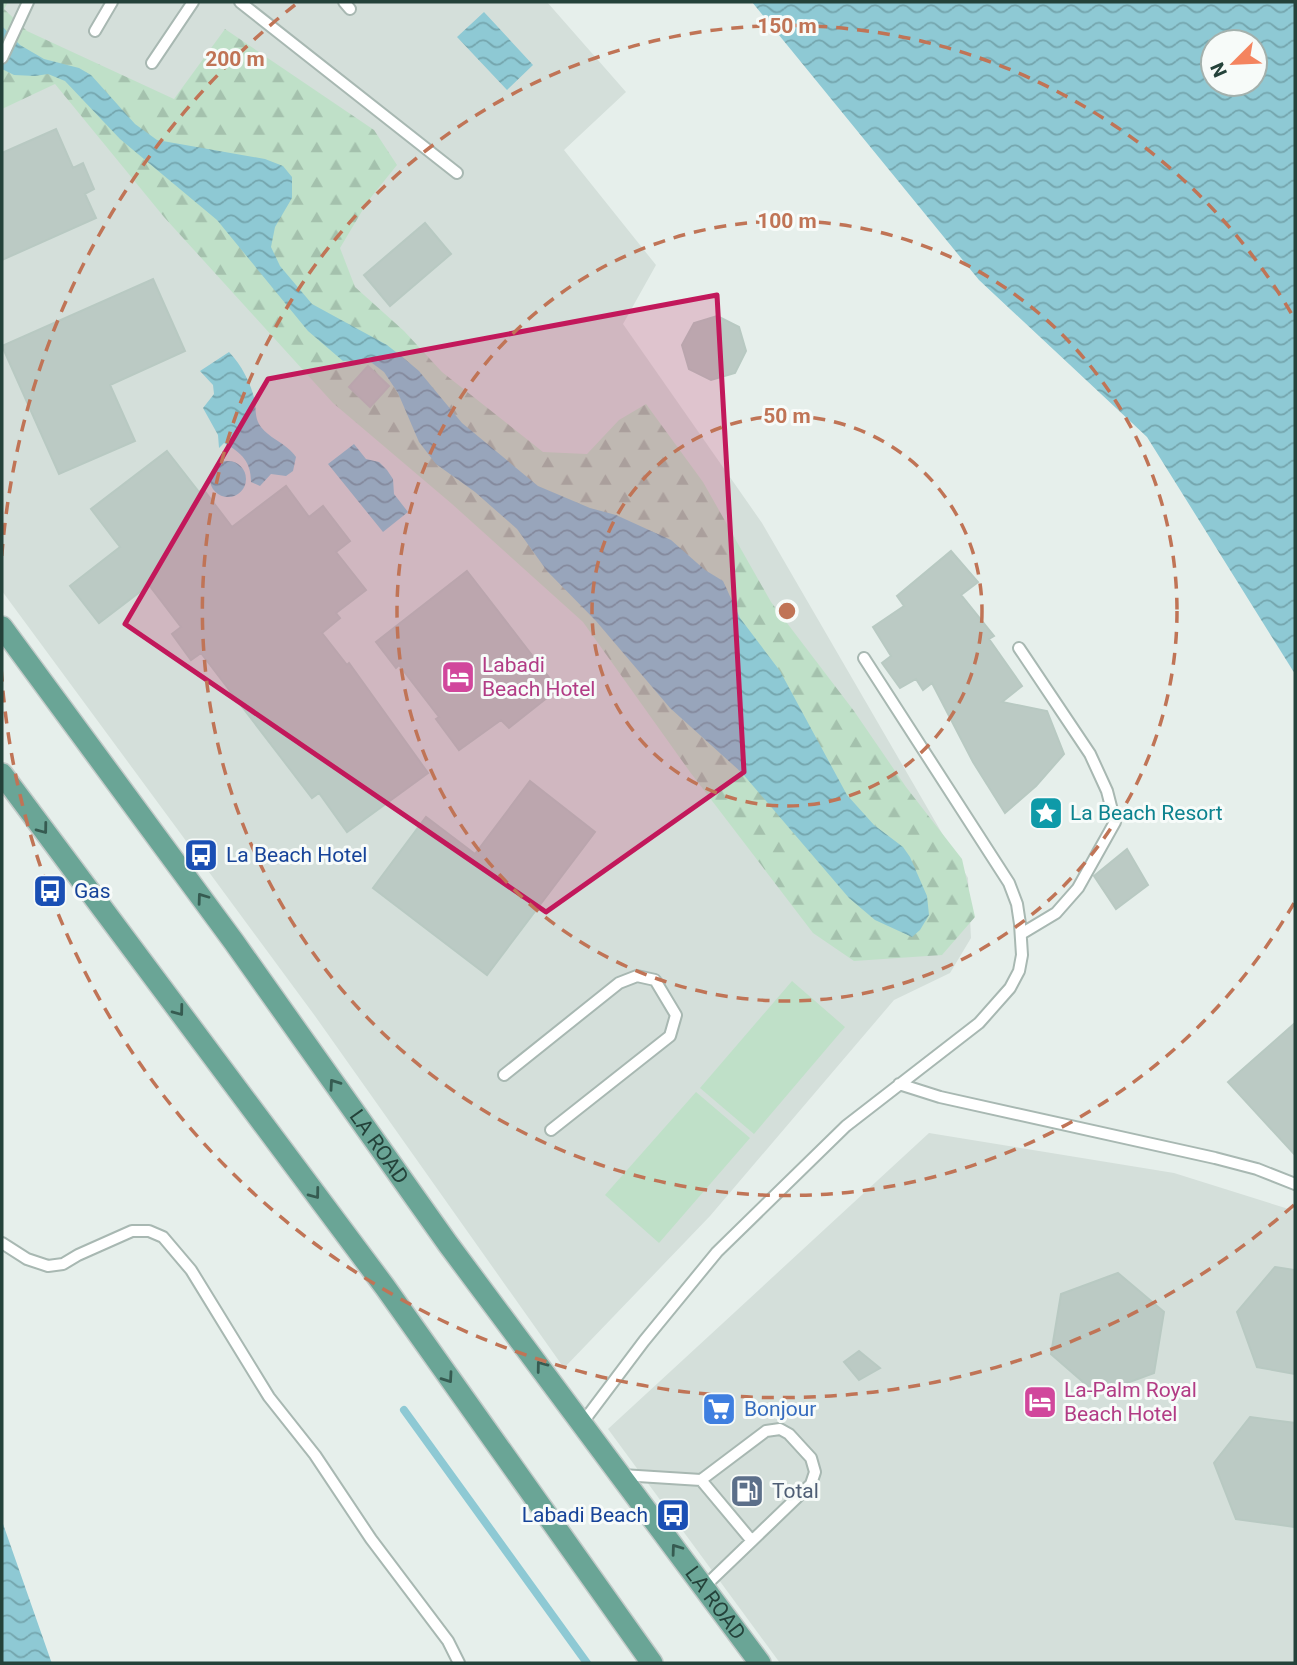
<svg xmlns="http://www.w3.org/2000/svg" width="1297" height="1665" font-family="Roboto,sans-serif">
<defs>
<pattern id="forest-firs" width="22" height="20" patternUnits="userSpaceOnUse" patternTransform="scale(1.75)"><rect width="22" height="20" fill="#bfe0c8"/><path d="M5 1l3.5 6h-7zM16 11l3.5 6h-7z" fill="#a4c1ad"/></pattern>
<pattern id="water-waves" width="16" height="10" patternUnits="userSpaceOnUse" patternTransform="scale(1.75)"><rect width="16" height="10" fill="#8ec9d4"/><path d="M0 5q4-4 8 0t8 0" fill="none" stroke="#74a5ad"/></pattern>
</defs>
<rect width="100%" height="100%" fill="#e6efeb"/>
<path fill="#d4dfda" d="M 2,2 L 547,2 L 626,92 L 564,150 L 656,265 L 623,324 L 762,523 L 968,878 L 971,938 L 950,973 L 894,1000 L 710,1216 L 564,1368 L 315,1016 L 2,591 Z
M 929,1133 L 1174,1173 L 1295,1211 L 1295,1663 L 780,1663 L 608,1429 Z"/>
<path fill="#bfe0c8" d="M 792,981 L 845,1027 L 754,1134 L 700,1088 Z
M 696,1092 L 750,1138 L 659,1243 L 605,1195 Z"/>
<path fill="url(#forest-firs)" d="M 2,2 L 8,2 L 4,9 L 27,31 L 174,99 L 225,29 L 374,130 L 397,165 L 368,201 L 340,248 L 355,287 L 404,331 L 442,372 L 543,452 L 587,454 L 619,420 L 646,404 L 703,482 L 771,602 L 854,711 L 906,787 L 962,859 L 975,917 L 942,955 L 854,961 L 813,933 L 690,772 L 583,622 L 452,504 L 333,403 L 164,217 L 55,84 L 2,109 Z"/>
<path fill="url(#water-waves)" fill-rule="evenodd" d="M 752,2 L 1295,2 L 1295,674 L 1147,437 L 979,280 ZM 1255,42 L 1255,84 L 1213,84 L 1213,42 Z
M 484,12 L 533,65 L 507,90 L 457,37 Z
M 2,26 L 20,45 L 44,59 L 79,68 L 91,75 L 135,124 L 157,140 L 265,159 L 283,166 L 292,177 L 292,198 L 275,227 L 271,247 L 280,266 L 312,304 L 387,345 L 406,360 L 419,371 L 462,423 L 538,486 L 590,508 L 616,515 L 671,540 L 705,570 L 723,581 L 740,618 L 780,671 L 847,795 L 874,825 L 903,847 L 910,857 L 927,896 L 929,915 L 920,930 L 912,937 L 875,920 L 849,898 L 742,773 L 670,708 L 596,621 L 547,571 L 517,529 L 475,492 L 436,464 L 419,442 L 398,393 L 384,372 L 368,360 L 343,361 L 308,331 L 217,220 L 120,139 L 65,81 L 48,74 L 35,76 L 14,75 L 2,69 Z
M 229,352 C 241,364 252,385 255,402 C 256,409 255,417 259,424 C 267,438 287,443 296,457 L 293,471 L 286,476 L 271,474 L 260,486 L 251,482 C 251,462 242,453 224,443 L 219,448 L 218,435 L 203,408 L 214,394 L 213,385 L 200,371 Z
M 354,444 L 366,459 L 379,462 L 387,470 L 393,479 L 394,494 L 408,512 L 383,532 L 328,464 Z
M210 479a18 18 0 1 1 36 0a18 18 0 1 1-36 0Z
M 2,1521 L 51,1661 L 52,1663 L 2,1663 Z"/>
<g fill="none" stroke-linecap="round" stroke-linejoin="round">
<path stroke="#8ec9d4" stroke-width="8" d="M 404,1410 L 587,1663"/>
</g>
<path fill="#bbcac4" stroke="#b8c9c2" stroke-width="2" d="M 56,129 L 73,168 L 83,163 L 94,189 L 85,194 L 96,218 L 2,260 L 2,153 Z
M 425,223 L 451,254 L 390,306 L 364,275 Z
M 153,279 L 185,351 L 110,385 L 135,441 L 59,474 L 2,346 Z
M 717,316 L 739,327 L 746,351 L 735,373 L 711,380 L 689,369 L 682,345 L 694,323 Z
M 368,366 L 389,386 L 370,407 L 349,387 Z
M 167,451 L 199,492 L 203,489 L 232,527 L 286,486 L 309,517 L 323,506 L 350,541 L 336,552 L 366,590 L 336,613 L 340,618 L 322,633 L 347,665 L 349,663 L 428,773 L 347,832 L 319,793 L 312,798 L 201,653 L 191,660 L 172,634 L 181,627 L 149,585 L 99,623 L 70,586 L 120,547 L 91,509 Z
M 951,551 L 978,582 L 961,595 L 994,636 L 989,639 L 1022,686 L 1002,702 L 1047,711 L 1064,754 L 1036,786 L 1005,813 L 973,762 L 932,683 L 923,690 L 916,679 L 900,688 L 882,663 L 891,656 L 873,627 L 904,606 L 897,596 Z
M 467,571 L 558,689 L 509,728 L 501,720 L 459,750 L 436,719 L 439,717 L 399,665 L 396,668 L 376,642 Z
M 530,781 L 595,832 L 487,975 L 373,888 L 426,817 L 475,854 Z
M 1127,849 L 1148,885 L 1116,909 L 1094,876 Z
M 1295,1023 L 1295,1155 L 1228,1082 Z
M 1275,1267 L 1295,1270 L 1295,1374 L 1257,1367 L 1237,1312 Z
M 1118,1273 L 1164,1312 L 1154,1373 L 1097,1394 L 1051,1354 L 1061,1294 Z
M 859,1351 L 880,1368 L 859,1380 L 844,1362 Z
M 1250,1417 L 1295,1423 L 1295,1527 L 1236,1519 L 1214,1463 Z"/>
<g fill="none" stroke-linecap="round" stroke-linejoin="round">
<g stroke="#a8b8b2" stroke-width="14">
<path id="service" d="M 240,2 L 457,173
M 344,2 L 350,9
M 95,31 L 112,2
M 2,58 L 28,2
M 152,63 L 193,2
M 1019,648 L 1090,754 L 1107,791 L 1115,822 L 1078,888 L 1056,913 L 1021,934
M 504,1075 L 619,983 L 637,976 L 655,980 L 676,1015 L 670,1036 L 551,1130
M 899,1084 L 940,1097 L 1215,1158 L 1257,1169 L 1295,1184
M 2,1243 L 27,1259 L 48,1266 L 63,1264 L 78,1255 L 132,1231 L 149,1231 L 163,1237 L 191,1270 L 269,1397 L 315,1455 L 371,1539 L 448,1641 L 459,1663
M 583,1422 L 644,1341 L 717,1252 L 846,1126 L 979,1023 L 1010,988 L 1019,971 L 1022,955 L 1020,924 L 1017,904 L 1009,883 L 864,658
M 622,1475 L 701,1480 L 766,1431 L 780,1429 L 789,1434 L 811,1458 L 815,1472 L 811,1484 L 704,1587
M 701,1480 L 752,1541"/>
</g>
<g stroke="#c2cac8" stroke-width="24">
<g id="primary">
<path id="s1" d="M 2,627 L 234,942 L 448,1244 L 760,1663"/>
<path d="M 2,774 L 385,1287 L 652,1663"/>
</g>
</g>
<use href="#service" stroke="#fff" stroke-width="10"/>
<use href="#primary" stroke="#6aa596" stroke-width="21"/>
</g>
<defs><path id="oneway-chevron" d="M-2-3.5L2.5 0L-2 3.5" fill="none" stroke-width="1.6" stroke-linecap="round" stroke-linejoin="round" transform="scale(1.75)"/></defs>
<g stroke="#365b51">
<use href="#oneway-chevron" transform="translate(43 829) rotate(53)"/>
<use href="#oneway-chevron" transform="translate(202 898) rotate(-126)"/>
<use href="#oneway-chevron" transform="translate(179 1011) rotate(53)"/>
<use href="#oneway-chevron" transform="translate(334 1084) rotate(-125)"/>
<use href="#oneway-chevron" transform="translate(315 1194) rotate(53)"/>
<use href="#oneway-chevron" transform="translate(541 1366) rotate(-127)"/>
<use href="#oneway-chevron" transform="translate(448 1378) rotate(55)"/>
<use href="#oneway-chevron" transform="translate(676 1549) rotate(-126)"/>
</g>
<path fill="#c2185b" fill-opacity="0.2" stroke="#c2185b" stroke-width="5" stroke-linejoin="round" d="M 717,295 L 744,772 L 546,912 L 125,624 L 268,379 Z"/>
<g fill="none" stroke="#c07456" stroke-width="3.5" stroke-dasharray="12 9">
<circle cx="787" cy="611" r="195"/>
<circle cx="787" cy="611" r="390"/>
<path d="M1294 903A585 585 0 1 1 1294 318"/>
<path d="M1294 1205A781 781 0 1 1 296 4"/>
</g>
<defs>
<g id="hotel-square" transform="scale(1.75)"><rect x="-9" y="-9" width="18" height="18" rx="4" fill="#d1479c" stroke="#f7fbf9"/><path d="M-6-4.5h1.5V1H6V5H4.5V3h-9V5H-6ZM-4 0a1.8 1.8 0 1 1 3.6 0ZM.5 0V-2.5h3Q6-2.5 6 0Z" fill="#fff"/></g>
<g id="sight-square" transform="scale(1.75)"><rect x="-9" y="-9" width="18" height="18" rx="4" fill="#0f9aa8" stroke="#f7fbf9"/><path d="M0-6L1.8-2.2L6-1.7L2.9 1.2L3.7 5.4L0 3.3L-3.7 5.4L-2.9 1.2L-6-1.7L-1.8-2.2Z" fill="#fff"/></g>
<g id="bus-square" transform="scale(1.75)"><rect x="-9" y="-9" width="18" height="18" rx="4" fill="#1a4fb4" stroke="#f7fbf9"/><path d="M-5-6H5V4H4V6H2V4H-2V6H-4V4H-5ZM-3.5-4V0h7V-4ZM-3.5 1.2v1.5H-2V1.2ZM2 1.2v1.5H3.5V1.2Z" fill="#fff"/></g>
<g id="supermarket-square" transform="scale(1.75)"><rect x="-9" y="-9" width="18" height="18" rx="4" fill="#3f7fe0" stroke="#f7fbf9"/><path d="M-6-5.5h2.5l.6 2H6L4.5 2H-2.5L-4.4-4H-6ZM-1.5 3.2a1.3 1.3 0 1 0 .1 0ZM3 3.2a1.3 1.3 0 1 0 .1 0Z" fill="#fff"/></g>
<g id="fuel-square" transform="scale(1.75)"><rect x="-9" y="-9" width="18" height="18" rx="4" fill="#5c6f8a" stroke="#f7fbf9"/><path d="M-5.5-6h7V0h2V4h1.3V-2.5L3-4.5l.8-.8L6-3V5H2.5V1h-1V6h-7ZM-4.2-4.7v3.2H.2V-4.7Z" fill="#fff"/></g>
</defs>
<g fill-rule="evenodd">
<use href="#hotel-square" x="458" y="677"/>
<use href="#sight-square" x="1046" y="813"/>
<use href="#bus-square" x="201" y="855"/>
<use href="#bus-square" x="50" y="891"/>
<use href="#hotel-square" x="1040" y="1402"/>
<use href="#supermarket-square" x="719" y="1409"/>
<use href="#fuel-square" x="747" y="1491"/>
<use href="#bus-square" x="673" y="1515"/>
</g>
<g text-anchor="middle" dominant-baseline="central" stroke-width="6" stroke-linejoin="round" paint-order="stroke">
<g font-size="21" fill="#b23c85" stroke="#f7fbf9" text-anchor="start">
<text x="482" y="665">Labadi<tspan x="482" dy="24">Beach Hotel</tspan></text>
<text x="1064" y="1390">La-Palm Royal<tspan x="1064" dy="24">Beach Hotel</tspan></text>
</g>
<g font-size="21" fill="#0d838f" stroke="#f7fbf9" text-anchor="start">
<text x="1070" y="813">La Beach Resort</text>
</g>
<g font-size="21" fill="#164399" stroke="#f7fbf9" text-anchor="start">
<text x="226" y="855">La Beach Hotel</text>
<text x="74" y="891">Gas</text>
<text x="648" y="1515" text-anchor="end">Labadi Beach</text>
</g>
<g font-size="21" fill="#24423a" stroke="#f7fbf9">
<text stroke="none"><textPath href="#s1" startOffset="642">LA ROAD</textPath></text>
<text stroke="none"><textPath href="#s1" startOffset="1209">LA ROAD</textPath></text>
</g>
<g font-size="21" fill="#366cbe" stroke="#f7fbf9" text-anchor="start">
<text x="744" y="1409">Bonjour</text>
</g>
<g font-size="21" fill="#4e5e75" stroke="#f7fbf9" text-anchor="start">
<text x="772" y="1491">Total</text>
</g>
</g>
<circle cx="787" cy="611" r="10" fill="#c07456" stroke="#f7fbf9" stroke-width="3.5"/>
<g font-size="21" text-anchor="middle" font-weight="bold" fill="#c07456" stroke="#f7fbf9" stroke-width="6" stroke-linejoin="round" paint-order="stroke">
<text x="787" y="33">150 m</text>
<text x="235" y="66">200 m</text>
<text x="787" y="228">100 m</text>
<text x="787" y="423">50 m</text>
</g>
<rect width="1297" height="1665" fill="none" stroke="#24423a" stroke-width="7"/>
<g transform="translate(1234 63) rotate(246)"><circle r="33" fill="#f7fbf9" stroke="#a3b1ad" stroke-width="2"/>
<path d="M0-5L12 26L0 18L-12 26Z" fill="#f4845f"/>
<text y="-10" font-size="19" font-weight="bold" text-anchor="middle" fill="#24423a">N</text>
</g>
</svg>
